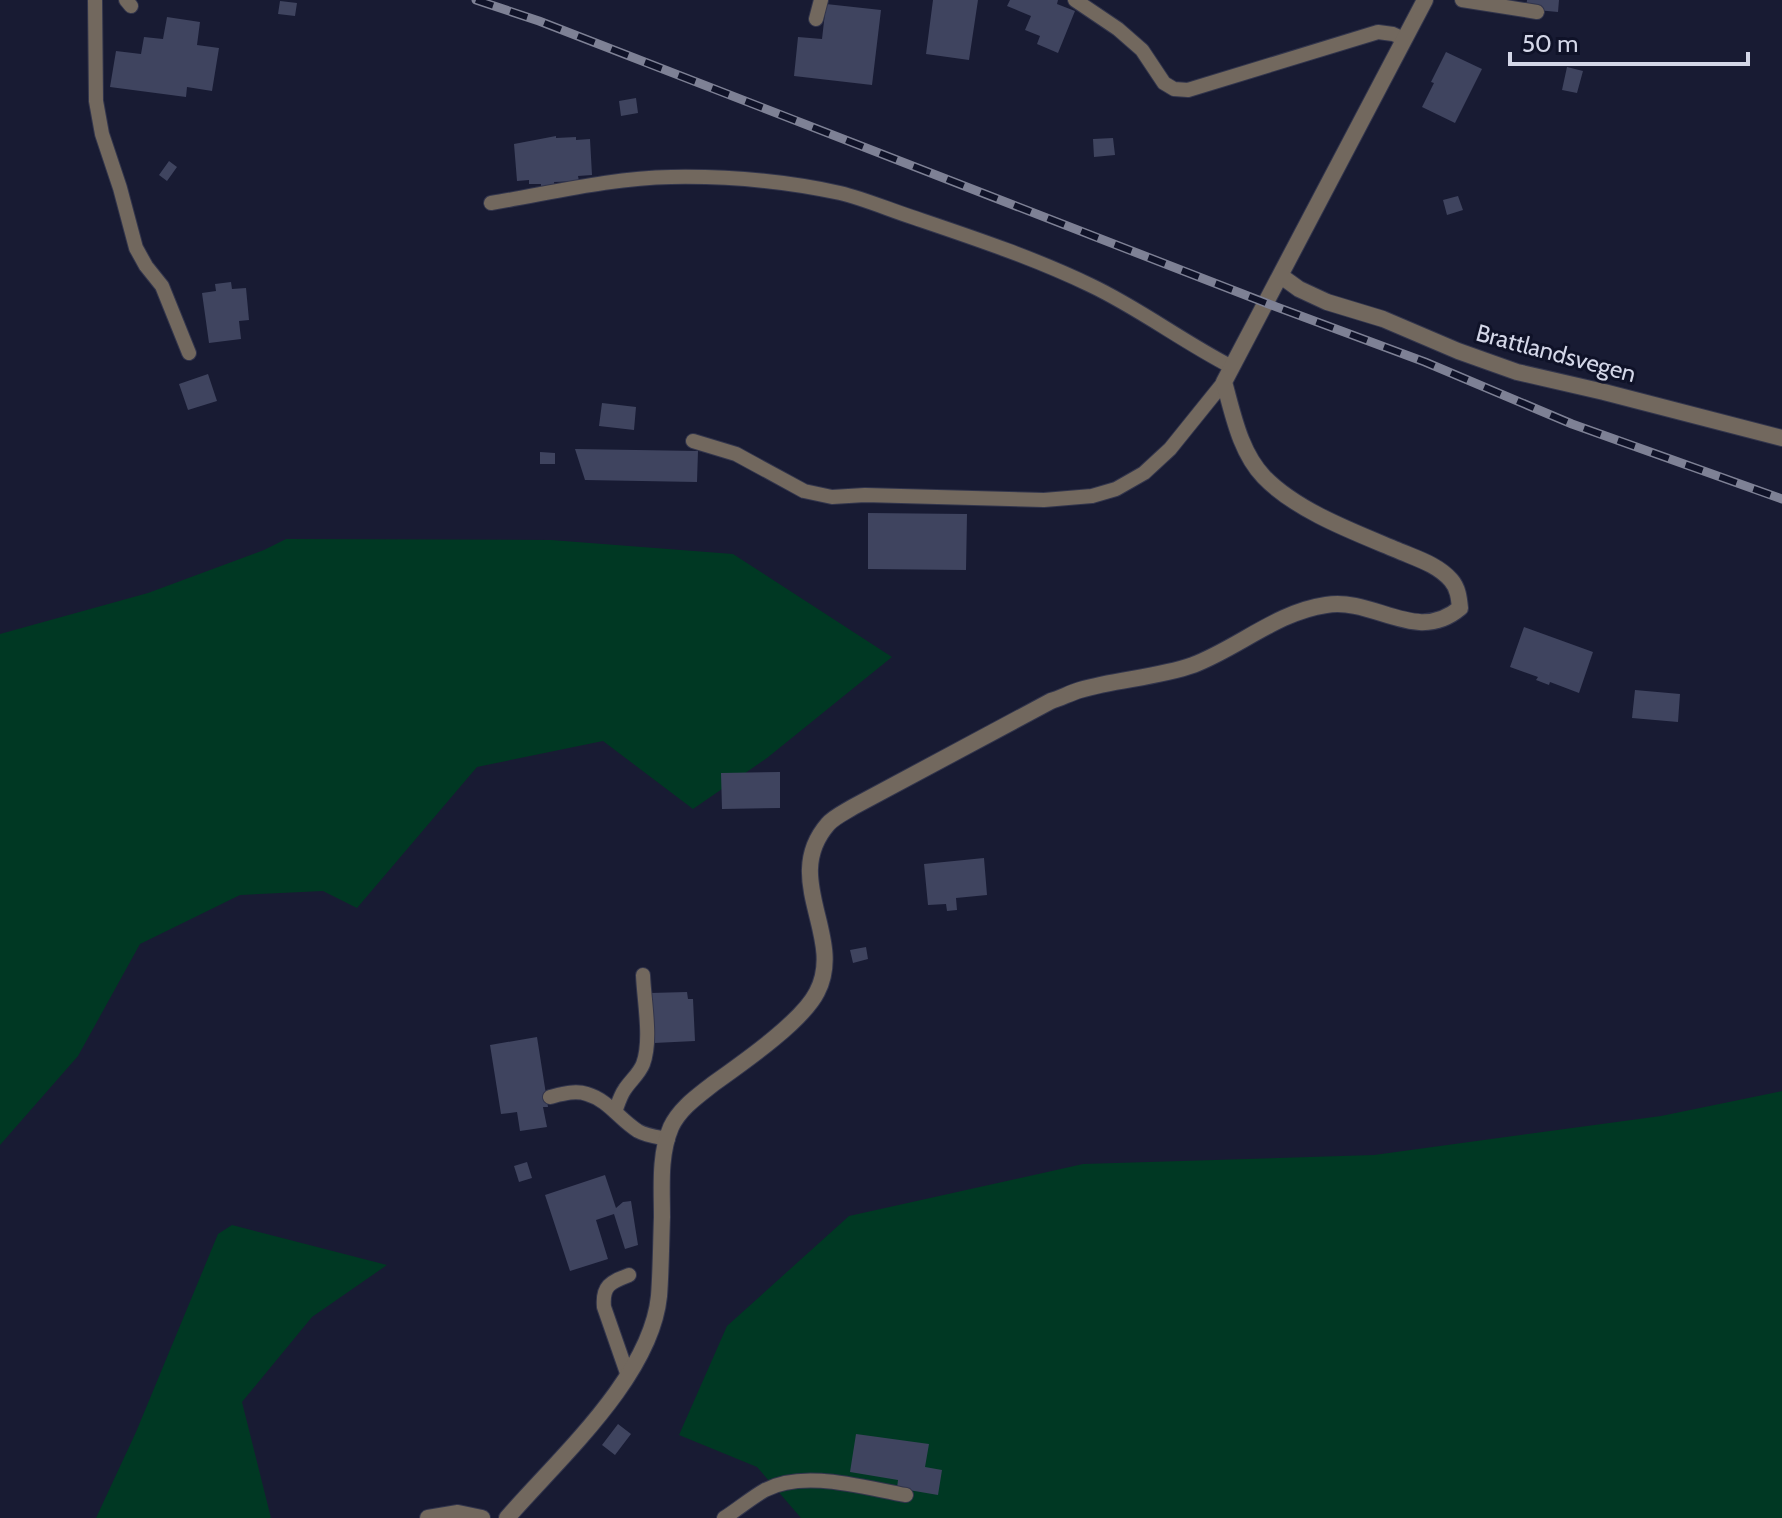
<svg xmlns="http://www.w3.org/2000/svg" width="1782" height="1518" font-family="Cabin,sans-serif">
<rect width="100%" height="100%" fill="#181b33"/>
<path fill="#003823" d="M 286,539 L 551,540 L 733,554 L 892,657 L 767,758 L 693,809 L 603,741 L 477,767 L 357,908 L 323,891 L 240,895 L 140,944 L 78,1056 L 0,1145 L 0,634 L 148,593 L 264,550 Z
M 1782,1091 L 1782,1518 L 801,1518 L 757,1467 L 679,1435 L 727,1326 L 849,1216 L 1083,1164 L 1374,1155 L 1661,1116 Z
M 232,1225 L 387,1265 L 312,1317 L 242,1402 L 271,1518 L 96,1518 L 136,1432 L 218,1234 Z"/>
<path fill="#3f445f" d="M 933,0 L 978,0 L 969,60 L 926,54 Z
M 1010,0 L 1058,0 L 1057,4 L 1075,11 L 1058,53 L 1037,44 L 1040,36 L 1025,30 L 1031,16 L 1007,6 Z
M 1527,0 L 1559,0 L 1558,12 L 1526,9 Z
M 280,1 L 297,3 L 295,16 L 278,14 Z
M 826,4 L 881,10 L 872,85 L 794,76 L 798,37 L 822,39 Z
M 167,17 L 200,22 L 197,45 L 219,48 L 212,91 L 187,87 L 186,97 L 110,87 L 116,51 L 141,54 L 144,37 L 163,39 Z
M 1446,52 L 1482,69 L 1455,123 L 1422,107 L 1434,83 L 1431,82 Z
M 1567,67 L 1583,71 L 1577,93 L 1562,90 Z
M 636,98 L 638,113 L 621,116 L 619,101 Z
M 556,136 L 556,138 L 576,137 L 576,140 L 590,139 L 592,175 L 578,176 L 579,181 L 554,182 L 555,188 L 541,189 L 541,184 L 529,184 L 529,180 L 517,181 L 514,144 Z
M 1113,138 L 1115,155 L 1094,157 L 1093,139 Z
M 169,161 L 177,167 L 167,181 L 159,175 Z
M 1458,196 L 1463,210 L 1447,215 L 1443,200 Z
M 231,282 L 232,289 L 246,288 L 249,320 L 239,321 L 241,339 L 209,343 L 202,293 L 216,291 L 215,284 Z
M 208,374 L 217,401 L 188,410 L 179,384 Z
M 602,403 L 636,407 L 634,430 L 599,426 Z
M 575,449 L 698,451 L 697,482 L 585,480 Z
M 540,452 L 555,453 L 555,464 L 540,464 Z
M 868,513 L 967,514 L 966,570 L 868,569 Z
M 1524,627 L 1593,652 L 1579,693 L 1550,682 L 1549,685 L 1536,680 L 1538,677 L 1510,667 Z
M 1635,690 L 1680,694 L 1678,722 L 1632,718 Z
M 780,772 L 780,808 L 722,809 L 721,773 Z
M 984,858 L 987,895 L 956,898 L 957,910 L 947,911 L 946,904 L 928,905 L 924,864 Z
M 866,947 L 868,959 L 853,963 L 850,950 Z
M 687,992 L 688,999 L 693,999 L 695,1041 L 654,1043 L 650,993 Z
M 537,1037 L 548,1107 L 543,1107 L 547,1127 L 520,1131 L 517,1112 L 501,1114 L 490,1045 Z
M 527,1162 L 532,1178 L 519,1182 L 514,1166 Z
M 605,1175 L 616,1208 L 623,1202 L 631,1201 L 638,1245 L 625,1249 L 614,1214 L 596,1220 L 608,1259 L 570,1271 L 545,1195 Z
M 618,1424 L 631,1434 L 615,1455 L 602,1445 Z
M 856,1434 L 929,1444 L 925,1467 L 942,1470 L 938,1495 L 897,1488 L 898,1480 L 850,1472 Z"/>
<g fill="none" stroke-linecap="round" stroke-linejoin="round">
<g stroke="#32354c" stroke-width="16">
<path id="service" d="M 95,0 L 96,101 L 102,134 L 120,188 L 136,248 L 146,266 L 162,286 L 189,353
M 126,0 L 131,6
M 1075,0 L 1118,29 L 1142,50 L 1164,83 L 1174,89 L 1188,90 L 1378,32 L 1393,34 L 1404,39
M 1462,0 L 1537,12
M 816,19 L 821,0
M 491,203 C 551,193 611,178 671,177 C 727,176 785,181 840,193 C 865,199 890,210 915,218 C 974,238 1034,258 1090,285 C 1139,308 1183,342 1232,367
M 693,441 L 736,454 L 804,491 L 832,497 L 865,495 L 1044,500 L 1092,496 L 1116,489 L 1144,473 L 1170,449 L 1224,382
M 550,1097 C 562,1094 575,1090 587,1094 C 608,1100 620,1120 638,1131 C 647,1136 658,1137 668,1139
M 615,1112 C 618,1104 620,1096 625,1089 C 631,1080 639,1074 643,1064 C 652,1040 644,1001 643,975
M 628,1376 L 604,1307 C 602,1285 611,1282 629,1275
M 724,1518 C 738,1509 751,1498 765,1490 C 804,1469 865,1488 906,1495"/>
</g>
<g stroke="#32354c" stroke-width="18">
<path id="minor" d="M 1281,276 L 1299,289 L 1327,302 L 1383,319 L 1458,351 L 1517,372 L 1604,392 L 1782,438
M 428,1518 L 458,1513 L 482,1518
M 507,1518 C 558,1459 651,1377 659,1296 C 661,1270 661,1243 662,1217 C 662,1188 659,1155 671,1127 C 680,1108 698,1096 713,1084 C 741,1064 802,1022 817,992 C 846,937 780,879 828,824 C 834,817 845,812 853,807 L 1051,701 C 1061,698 1070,693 1080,690 C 1117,679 1156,678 1193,665 C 1238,648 1277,612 1326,605 C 1375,597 1416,645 1460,608 C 1459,598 1458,588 1451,580 C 1437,564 1415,558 1397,550 C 1354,532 1297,511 1264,477 C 1240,452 1233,414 1224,382 L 1425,0"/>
</g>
<use href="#service" stroke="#72685e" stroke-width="14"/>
<use href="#minor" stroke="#72685e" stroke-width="16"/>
<g stroke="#7e8195" stroke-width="9">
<path id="rail" d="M 476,0 L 539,21 L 1266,303 L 1425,362 L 1572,424 L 1782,499"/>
</g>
<use href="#rail" stroke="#0f1228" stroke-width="6" stroke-dasharray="18" stroke-linecap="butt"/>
</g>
<g text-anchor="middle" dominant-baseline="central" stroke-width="6" stroke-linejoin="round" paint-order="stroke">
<g font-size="24" fill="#d4d7e8" stroke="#0f1228">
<text transform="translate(1556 353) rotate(15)">Brattlandsvegen</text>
</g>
</g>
<path d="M1510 52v12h238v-12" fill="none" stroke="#d4d7e8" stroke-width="4"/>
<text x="1522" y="52" font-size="24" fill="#d4d7e8" stroke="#0f1228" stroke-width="6" paint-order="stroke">50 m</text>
</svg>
